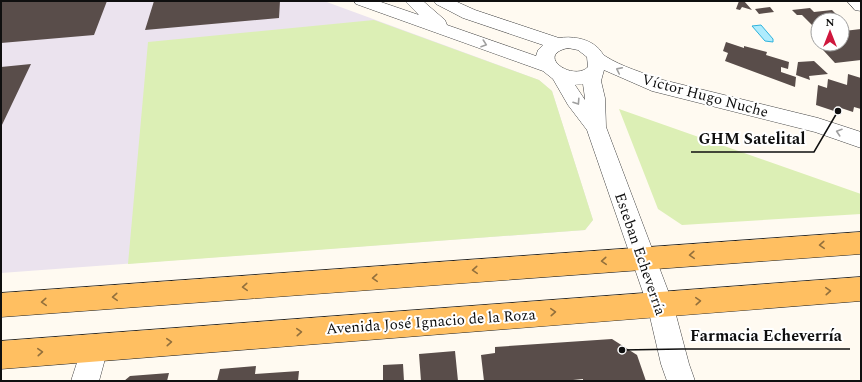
<svg xmlns="http://www.w3.org/2000/svg" width="862" height="382" font-family="Spectral,serif">
<rect width="100%" height="100%" fill="#fffaf1"/>
<path fill="#ebe3ee" d="M 1,1 L 324,1 L 539,80 L 552,91 L 593,220 L 585,230 L 1,273 Z"/>
<path fill="#dcefb5" d="M 374,20 L 539,80 L 552,91 L 593,220 L 585,230 L 128,264 L 148,42 Z
M 619,109 L 861,194 L 861,214 L 682,225 L 658,209 Z"/>
<path fill="#afecfd" stroke="#2eb2dc" d="M 761,25 L 773,39 L 773,42 L 765,41 L 752,26 Z"/>
<path fill="#594d4a" d="M 1,1 L 107,1 L 94,35 L 1,43 Z
M 154,1 L 280,1 L 279,18 L 145,30 Z
M 739,1 L 744,1 L 752,10 L 742,7 L 740,10 L 736,9 Z
M 770,7 L 774,12 L 759,14 L 755,9 Z
M 810,8 L 814,12 L 832,10 L 842,20 L 818,20 L 818,27 L 816,25 L 812,25 L 802,15 L 797,15 L 792,10 Z
M 861,29 L 861,60 L 835,63 L 813,39 L 818,38 L 818,44 L 842,44 L 842,36 L 849,36 L 844,31 Z
M 726,42 L 744,48 L 744,46 L 767,52 L 766,55 L 789,62 L 788,69 L 781,67 L 781,72 L 796,77 L 795,87 L 725,61 L 728,53 L 723,51 Z
M 814,61 L 828,74 L 809,76 L 810,80 L 796,75 L 798,62 Z
M 31,64 L 1,127 L 1,67 Z
M 848,74 L 861,78 L 861,109 L 854,107 L 853,112 L 841,108 L 840,113 L 816,105 L 818,85 L 827,88 L 828,79 L 847,85 Z
M 612,339 L 637,355 L 646,381 L 583,381 L 583,379 L 563,381 L 484,381 L 481,355 L 495,353 L 495,347 Z
M 455,351 L 458,381 L 421,381 L 419,354 Z
M 403,364 L 404,381 L 383,381 L 383,365 Z
M 256,366 L 255,374 L 299,371 L 298,381 L 217,381 L 220,369 Z
M 169,373 L 167,381 L 124,381 L 130,376 Z"/>
<g fill="none" stroke-linecap="round" stroke-linejoin="round">
<g stroke="#424242" stroke-width="1">
<path id="minor" d="M 354,1 L 378,1 L 419,15 L 405,1 L 423,1 L 445,20 L 447,25 L 536,56 L 538,50 L 543,45 L 463,18 L 436,4 L 434,1 L 455,1 L 475,10 L 559,38 C 571,36 587,38 597,47 C 600,49 602,54 605,56 C 622,67 644,73 663,80 L 818,118 L 861,132 L 861,148 L 815,132 L 652,91 L 604,70 L 601,81 L 605,98 L 606,127 L 673,304 L 689,364 L 695,381 L 667,381 L 661,364 L 647,304 L 587,130 L 568,105 L 553,79 L 543,71 L 356,4 ZM 568,48 L 578,50 L 587,57 L 588,67 C 573,82 534,55 568,48 ZM 583,84 L 585,98 L 585,100 L 575,85 Z
M 847,1 L 861,1 L 861,11 L 855,10 Z
M 95,335 L 105,338 L 108,348 L 99,381 L 71,381 L 85,338 Z"/>
</g>
<g stroke="#202020" stroke-width="1">
<path id="major" d="M 861,232 L 861,254 L 1,317 L 1,293 Z
M 861,277 L 861,301 L 1,369 L 1,341 Z"/>
</g>
<use href="#minor" fill="#fff" fill-rule="evenodd"/>
<use href="#major" fill="#ffbf61" fill-rule="evenodd"/>
</g>
<defs><path id="oneway-chevron" d="M-2-3.5L2.5 0L-2 3.5" fill="none" stroke-width="1.6" stroke-linecap="round" stroke-linejoin="round"/></defs>
<g stroke="#9f9f9f">
<use href="#oneway-chevron" transform="translate(484 44) rotate(19)"/>
<use href="#oneway-chevron" transform="translate(619 70) rotate(-154)"/>
<use href="#oneway-chevron" transform="translate(577 102) rotate(57)"/>
<use href="#oneway-chevron" transform="translate(839 132) rotate(-162)"/>
</g>
<g stroke="#93703c">
<use href="#oneway-chevron" transform="translate(822 245) rotate(176)"/>
<use href="#oneway-chevron" transform="translate(692 255) rotate(176)"/>
<use href="#oneway-chevron" transform="translate(604 261) rotate(176)"/>
<use href="#oneway-chevron" transform="translate(475 270) rotate(176)"/>
<use href="#oneway-chevron" transform="translate(375 278) rotate(176)"/>
<use href="#oneway-chevron" transform="translate(245 287) rotate(176)"/>
<use href="#oneway-chevron" transform="translate(828 291) rotate(-4)"/>
<use href="#oneway-chevron" transform="translate(115 297) rotate(176)"/>
<use href="#oneway-chevron" transform="translate(698 301) rotate(-4)"/>
<use href="#oneway-chevron" transform="translate(44 302) rotate(176)"/>
<use href="#oneway-chevron" transform="translate(553 312) rotate(-4)"/>
<use href="#oneway-chevron" transform="translate(299 332) rotate(-4)"/>
<use href="#oneway-chevron" transform="translate(169 342) rotate(-4)"/>
<use href="#oneway-chevron" transform="translate(40 352) rotate(-4)"/>
</g>
<g text-anchor="middle" dominant-baseline="central" stroke-width="4" stroke-linejoin="round" paint-order="stroke">
<g font-size="15" fill="#0f0f0f" stroke="#fff">
<text transform="translate(705 96) rotate(15)">Víctor Hugo Nuche</text>
<text transform="translate(640 254) rotate(71)">Esteban Echeverría</text>
<text transform="translate(431 322) rotate(-4)">Avenida José Ignacio de la Roza</text>
</g>
</g>
<path fill="none" stroke="#0f0f0f" stroke-width="1.5" d="M838 111L814 152H691M622 350L682 349H850"/>
<g fill="#0f0f0f" stroke="#fff" stroke-width="1.5">
<circle cx="838" cy="111" r="4"/>
<circle cx="622" cy="350" r="4"/>
</g>
<g font-size="16" text-anchor="middle" font-weight="bold" fill="#0f0f0f" stroke="#fff" stroke-width="4" stroke-linejoin="round" paint-order="stroke">
<text x="752" y="144">GHM Satelital</text>
<text x="766" y="341">Farmacia Echeverría</text>
</g>
<rect width="862" height="382" fill="none" stroke="#0f0f0f" stroke-width="4"/>
<g transform="translate(830 32)"><circle r="19" fill="#ffffff" stroke="#9f9f9f"/>
<path d="M0-3L7 15L0 10L-7 15Z" fill="#cf173d"/>
<text y="-6" font-size="11" font-weight="bold" text-anchor="middle" fill="#0f0f0f">N</text>
</g>
</svg>
